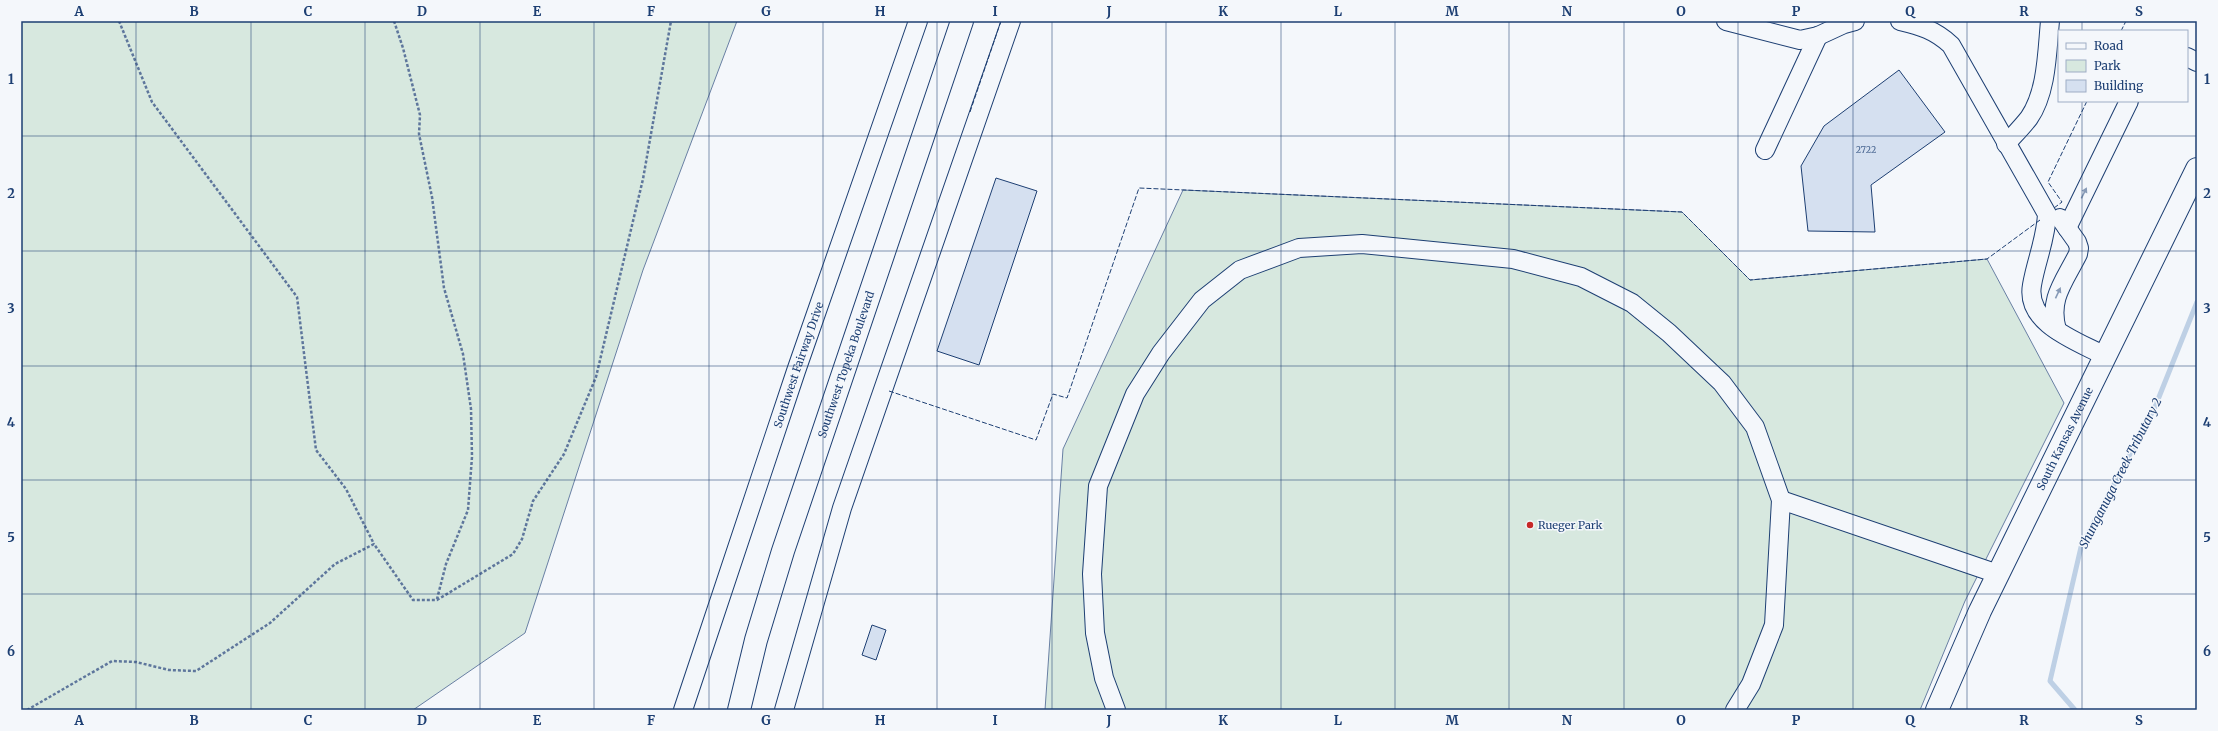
<svg xmlns="http://www.w3.org/2000/svg" width="2218" height="731" font-family="Merriweather,serif">
<rect width="100%" height="100%" fill="#f4f7fb"/>
<path fill="#d7e8df" stroke="#687fa3" d="M 21,21 L 737,21 L 643,270 L 525,633 L 413,710 L 21,710 Z
M 1183,190 L 1682,212 L 1750,280 L 1987,259 L 2064,403 L 1965,601 L 1920,710 L 1045,710 L 1063,449 Z"/>
<g fill="none" stroke-linecap="round" stroke-linejoin="round">
<path stroke="#bed0e5" stroke-width="5" d="M 2075,710 L 2050,681 L 2081,547 L 2155,407 L 2197,302"/>
</g>
<path fill="#d5e0f0" stroke="#1d3f73" d="M 1899,70 L 1945,132 L 1871,185 L 1875,232 L 1808,231 L 1801,166 L 1824,126 Z
M 996,178 L 1037,191 L 979,365 L 937,351 Z
M 872,625 L 886,630 L 876,660 L 862,655 Z"/>
<g fill="none" stroke-linecap="round" stroke-linejoin="round">
<g stroke="#1d3f73" stroke-width="20">
<g id="minor">
<path d="M 1726,21 L 1800,40 L 1818,36 L 1844,24 L 1855,21"/>
<path d="M 1900,21 C 1921,26 1935,30 1951,45 L 2047,214 C 2046,239 2036,261 2032,285 C 2025,324 2077,341 2105,356"/>
<path d="M 2187,57 L 2197,62"/>
<path d="M 2006,144 C 2014,135 2022,127 2029,118 C 2047,92 2047,52 2050,21"/>
<path d="M 1765,150 L 1818,36"/>
<path d="M 2067,228 L 2129,101"/>
<path d="M 2057,330 C 2048,299 2064,282 2078,254 L 2079,248 L 2077,242 L 2060,218"/>
<path d="M 1781,500 L 1998,574"/>
<path id="s1" d="M 683,710 L 796,371 L 918,21"/>
<path d="M 784,710 L 842,508 L 1011,21"/>
<path d="M 1116,710 L 1104,678 L 1095,633 L 1092,574 L 1098,486 L 1135,394 L 1161,353 L 1202,300 L 1240,270 L 1299,248 L 1362,244 L 1513,259 L 1581,277 L 1632,303 L 1669,333 L 1722,383 L 1755,427 L 1781,500 L 1774,625 L 1751,684 L 1735,710"/>
</g>
</g>
<g stroke="#1d3f73" stroke-width="24">
<g id="major">
<path id="s2" d="M 739,710 L 756,640 L 783,551 L 962,21"/>
<path id="s3" d="M 1937,710 L 1980,611 L 2197,169"/>
</g>
</g>
<path stroke="#5e769c" stroke-width="2.5" stroke-dasharray="3 2" stroke-linecap="butt" d="M 119,21 L 152,102 L 297,297 L 316,450 L 346,489 L 374,544
M 394,21 L 403,48 L 420,115 L 419,134 L 432,197 L 444,288 L 463,354 L 471,409 L 472,457 L 468,510 L 446,564 L 437,599
M 27,710 L 112,661 L 136,662 L 169,670 L 196,671 L 270,623 L 335,564 L 374,544 L 413,600 L 437,600 L 513,554 L 522,539 L 533,501 L 564,454 L 596,377 L 643,179 L 671,21"/>
<use href="#minor" stroke="#f4f7fb" stroke-width="18"/>
<use href="#major" stroke="#f4f7fb" stroke-width="22"/>
<path stroke="#1d3f73" stroke-width="1" stroke-dasharray="5 2" stroke-linecap="butt" d="M 2121,31 L 2126,21
M 970,112 L 1001,21
M 2054,208 L 2062,202 L 2048,182 L 2087,101
M 889,391 L 1036,440 L 1053,394 L 1067,398 L 1139,188 L 1682,212 L 1750,280 L 1987,259 L 2040,220"/>
</g>
<defs><path id="oneway-solid" d="M-6-.8H1V-3.2L6.5 0L1 3.2V.8H-6Z"/></defs>
<g fill="#889bb7">
<use href="#oneway-solid" transform="translate(2084 193) rotate(-64)"/>
<use href="#oneway-solid" transform="translate(2058 293) rotate(-65)"/>
</g>
<path fill="none" stroke="#1d3f73" stroke-width="1" stroke-opacity="0.55" d="M 136,21 L 136,710M 251,21 L 251,710M 365,21 L 365,710M 480,21 L 480,710M 594,21 L 594,710M 709,21 L 709,710M 823,21 L 823,710M 937,21 L 937,710M 1052,21 L 1052,710M 1166,21 L 1166,710M 1281,21 L 1281,710M 1395,21 L 1395,710M 1509,21 L 1509,710M 1624,21 L 1624,710M 1738,21 L 1738,710M 1853,21 L 1853,710M 1967,21 L 1967,710M 2082,21 L 2082,31M 2082,101 L 2082,710M 21,136 L 2197,136M 21,251 L 2197,251M 21,366 L 2197,366M 21,480 L 2197,480M 21,594 L 2197,594"/>
<circle fill="#c62828" stroke="#f4f7fb" stroke-width="1.5" cx="1530" cy="525" r="4"/>
<g text-anchor="middle" dominant-baseline="central" stroke-width="3" stroke-linejoin="round" paint-order="stroke">
<g font-size="9" fill="#4b6792">
<text x="1866" y="149">2722</text>
</g>
<g font-size="11" fill="#1d3f73" stroke="#f4f7fb">
<text stroke="none"><textPath href="#s2" startOffset="362">Southwest Topeka Boulevard</textPath></text>
<text stroke="none"><textPath href="#s1" startOffset="364">Southwest Fairway Drive</textPath></text>
<text stroke="none"><textPath href="#s3" startOffset="300">South Kansas Avenue</textPath></text>
</g>
<g font-size="11" fill="#1d3f73" stroke="#f4f7fb" text-anchor="start">
<text x="1538" y="525">Rueger Park</text>
</g>
<g font-size="12" font-style="italic" fill="#1d3f73" stroke="#f4f7fb">
<text transform="translate(2120 473) rotate(-63)">Shunganuga Creek Tributary 2</text>
</g>
</g>
<rect width="2218" height="731" fill="none" stroke="#f4f7fb" stroke-width="44"/>
<rect x="2058" y="30" width="130" height="72" fill="#f4f7fb" stroke="#9eadc5"/>
<rect x="2066" y="43" width="20" height="6" fill="#f4f7fb" stroke="#9eadc5"/>
<text x="2094" y="50" font-size="12" fill="#1d3f73">Road</text>
<rect x="2066" y="60" width="20" height="12" fill="#d7e8df" stroke="#9eadc5"/>
<text x="2094" y="70" font-size="12" fill="#1d3f73">Park</text>
<rect x="2066" y="80" width="20" height="12" fill="#d5e0f0" stroke="#9eadc5"/>
<text x="2094" y="90" font-size="12" fill="#1d3f73">Building</text>
<rect x="22" y="22" width="2174" height="687" fill="none" stroke="#1d3f73" stroke-width="1.5"/>
<g font-size="13" text-anchor="middle" font-weight="bold" fill="#1d3f73">
<text x="79" y="16">A</text>
<text x="194" y="16">B</text>
<text x="308" y="16">C</text>
<text x="422" y="16">D</text>
<text x="537" y="16">E</text>
<text x="651" y="16">F</text>
<text x="766" y="16">G</text>
<text x="880" y="16">H</text>
<text x="995" y="16">I</text>
<text x="1109" y="16">J</text>
<text x="1223" y="16">K</text>
<text x="1338" y="16">L</text>
<text x="1452" y="16">M</text>
<text x="1567" y="16">N</text>
<text x="1681" y="16">O</text>
<text x="1796" y="16">P</text>
<text x="1910" y="16">Q</text>
<text x="2024" y="16">R</text>
<text x="2139" y="16">S</text>
<text x="11" y="84">1</text>
<text x="2207" y="84">1</text>
<text x="11" y="198">2</text>
<text x="2207" y="198">2</text>
<text x="11" y="313">3</text>
<text x="2207" y="313">3</text>
<text x="11" y="427">4</text>
<text x="2207" y="427">4</text>
<text x="11" y="542">5</text>
<text x="2207" y="542">5</text>
<text x="11" y="656">6</text>
<text x="2207" y="656">6</text>
<text x="79" y="725">A</text>
<text x="194" y="725">B</text>
<text x="308" y="725">C</text>
<text x="422" y="725">D</text>
<text x="537" y="725">E</text>
<text x="651" y="725">F</text>
<text x="766" y="725">G</text>
<text x="880" y="725">H</text>
<text x="995" y="725">I</text>
<text x="1109" y="725">J</text>
<text x="1223" y="725">K</text>
<text x="1338" y="725">L</text>
<text x="1452" y="725">M</text>
<text x="1567" y="725">N</text>
<text x="1681" y="725">O</text>
<text x="1796" y="725">P</text>
<text x="1910" y="725">Q</text>
<text x="2024" y="725">R</text>
<text x="2139" y="725">S</text>
</g>
</svg>
